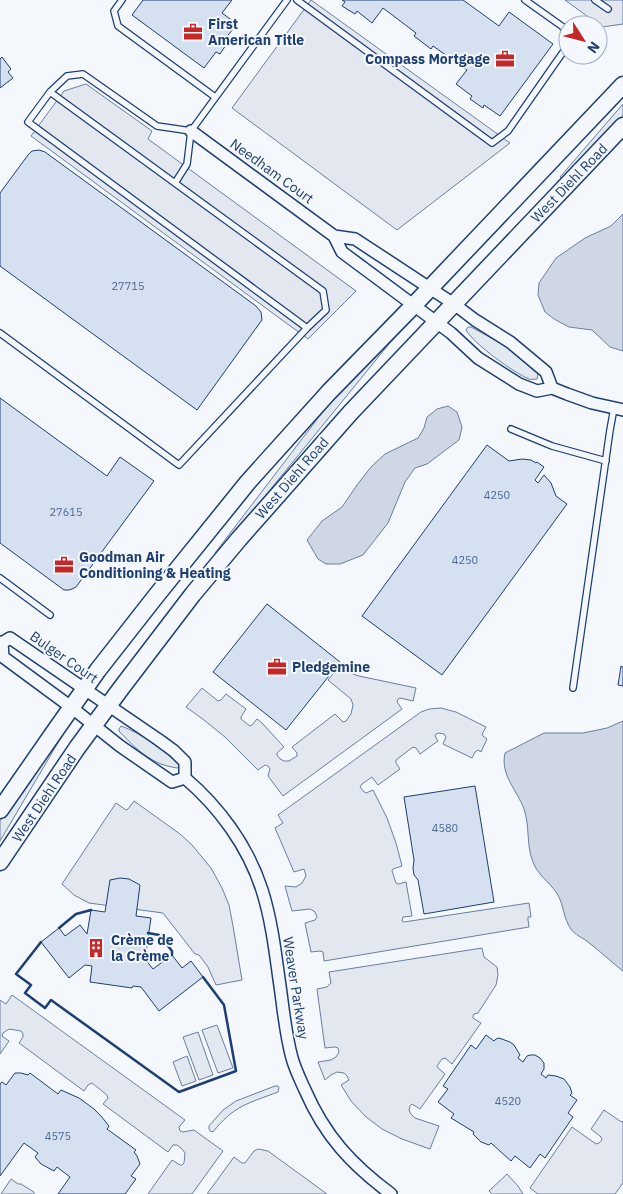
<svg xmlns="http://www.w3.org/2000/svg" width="623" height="1194" font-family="'IBM Plex Sans',sans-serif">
<rect width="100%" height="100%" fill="#f4f7fb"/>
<path fill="#e3e9f0" stroke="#687fa3" d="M 623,104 L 623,115 L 563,180 L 560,177 Z
M 468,327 L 471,327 L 499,342 L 517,355 L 538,374 L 537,379 C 534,379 533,380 529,379 C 514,373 474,344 466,330 Z
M 391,337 L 393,339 L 217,555 L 215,553 L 334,397 Z
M 121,726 C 143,734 163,749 179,765 L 179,767 L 177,768 C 172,767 166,766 161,764 C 145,758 131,744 119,731 L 119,729 Z
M 60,734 L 62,736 L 0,841 L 0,821 Z
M 217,1025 L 233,1068 L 218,1073 L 202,1030 Z
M 198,1032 L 213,1075 L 199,1080 L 183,1037 Z
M 187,1056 L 196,1081 L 182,1086 L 173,1062 Z
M 275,1086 L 278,1086 L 279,1088 L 278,1092 C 249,1103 233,1106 213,1132 L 210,1131 L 209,1129 L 209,1126 L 223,1110 L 236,1101 Z"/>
<path fill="#e3e8f0" stroke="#687fa3" d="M 311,0 L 510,143 L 397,230 L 232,108 Z
M 565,0 L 623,0 L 623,24 L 602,27 Z
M 86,84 L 152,131 L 148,139 L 356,291 L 308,339 L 31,136 L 64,91 Z
M 341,664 L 353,674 L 359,676 L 416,688 L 413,701 L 400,698 L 398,699 L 397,702 L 402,709 L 283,796 L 268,776 L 270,769 L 268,766 L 265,765 L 258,770 L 225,737 L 204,720 L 186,707 L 202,688 L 218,701 L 221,700 L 226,694 L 246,709 L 241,717 L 241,719 L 250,726 L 252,725 L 257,719 L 262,723 L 284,747 L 277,753 L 277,755 L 280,759 L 284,761 L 289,761 L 297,756 L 297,753 L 292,747 L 335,714 L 343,722 L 346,721 L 351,714 L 353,705 L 351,699 L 328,680 Z
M 441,708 L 456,712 L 486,727 L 482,734 L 483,736 L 487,739 L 481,752 L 478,750 L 475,752 L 472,758 L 443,744 L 446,737 L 444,734 L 439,733 L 436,734 L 435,736 L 438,741 L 420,754 L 416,748 L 413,747 L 396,760 L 396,763 L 400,769 L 378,785 L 372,777 L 362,784 L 360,787 L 363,791 L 366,793 L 373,790 L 387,818 L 396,843 L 402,866 L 393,869 L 392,871 L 396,883 L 398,884 L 406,882 L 412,916 L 403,917 L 402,921 L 404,922 L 529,903 L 531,917 L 528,917 L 528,920 L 529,927 L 324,961 L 323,952 L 320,951 L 311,952 L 305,923 L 315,920 L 317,917 L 315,912 L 310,909 L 292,911 L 285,886 L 296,887 L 302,883 L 306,876 L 304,869 L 294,872 L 275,828 L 283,823 L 278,815 L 421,712 L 429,709 Z
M 134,801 L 180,834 L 192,845 L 211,868 L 222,888 L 229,905 L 233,926 L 242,980 L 216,985 L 208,967 L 199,955 L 195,954 L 163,913 L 89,903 L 74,895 L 62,884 L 116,803 L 126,810 L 128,809 Z
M 482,948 L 484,957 L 497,967 L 498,975 L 496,985 L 478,1013 L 474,1014 L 473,1016 L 473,1018 L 481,1023 L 452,1064 L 445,1058 L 442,1059 L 437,1066 L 438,1068 L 445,1074 L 420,1109 L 412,1104 L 410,1106 L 409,1110 L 411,1114 L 415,1118 L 439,1126 L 430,1149 L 402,1139 L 382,1129 L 365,1116 L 351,1101 L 341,1085 L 349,1080 L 347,1076 L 344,1073 L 337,1072 L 331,1075 L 325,1080 L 318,1062 L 331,1060 L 336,1057 L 339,1052 L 338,1048 L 335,1047 L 325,1048 L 317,989 L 327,987 L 331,983 L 329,972 Z
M 12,995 L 185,1120 L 179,1127 L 180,1131 L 183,1132 L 194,1130 L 223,1151 L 192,1194 L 148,1194 L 172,1160 L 180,1165 L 182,1165 L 184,1163 L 185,1153 L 182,1149 L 177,1145 L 173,1145 L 168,1152 L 103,1104 L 108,1098 L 107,1095 L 92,1083 L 88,1085 L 84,1091 L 19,1043 L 23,1037 L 23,1034 L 21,1031 L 9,1029 L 3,1033 L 2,1036 L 9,1041 L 0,1054 L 0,1000 L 6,1004 Z
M 604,1110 L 620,1121 L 623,1122 L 623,1183 L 615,1194 L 538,1194 L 530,1188 L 572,1127 L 596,1144 L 599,1143 L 602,1140 L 601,1137 L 591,1129 Z
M 258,1149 L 268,1151 L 327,1194 L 207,1194 L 234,1157 L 242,1163 L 245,1163 L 254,1151 Z
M 507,1174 L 518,1186 L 523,1194 L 492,1194 L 489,1191 Z
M 11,1179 L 18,1184 L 21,1184 L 34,1192 L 34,1194 L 1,1194 Z"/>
<path fill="#cfd7e4" stroke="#687fa3" d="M 623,214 L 623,351 L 610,347 L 592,330 L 569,327 L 554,319 L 545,312 L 538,295 L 539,283 L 556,258 L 585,238 L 611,226 Z
M 448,406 L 457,412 L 462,427 L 459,440 L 427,464 L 415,468 L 405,482 L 388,523 L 363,555 L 340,564 L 326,564 L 318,559 L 307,540 L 322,521 L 342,507 L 357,485 L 371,467 L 385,454 L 418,438 L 424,428 L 427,417 L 437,409 Z
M 623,721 L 623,971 C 611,962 600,951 588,942 C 579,935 573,935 568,924 C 563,914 563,902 556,892 C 549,882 537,874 533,862 C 526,845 530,826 524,809 C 517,790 500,775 505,753 L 544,733 L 583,733 L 607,728 Z"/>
<path fill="#d5e0f0" stroke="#1d3f73" d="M 143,0 L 232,0 L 222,13 L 237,24 L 225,39 L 228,42 L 220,54 L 216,52 L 204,68 L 132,15 Z
M 342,0 L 463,0 L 499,26 L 509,12 L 553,44 L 500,116 L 484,105 L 483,108 L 470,99 L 472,96 L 456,84 L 467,70 L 433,46 L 431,49 L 414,36 L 416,33 L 383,8 L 372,23 L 357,11 L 355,14 L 342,6 L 345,2 Z
M 2,57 L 11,69 L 8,72 L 13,78 L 0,88 L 0,59 Z
M 39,150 L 45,152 L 256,306 L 261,312 L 262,320 L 259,324 L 197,410 L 0,266 L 0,193 L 28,155 L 32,151 Z
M 0,398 L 107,476 L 120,457 L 154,481 L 76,587 L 72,589 L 69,590 L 64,590 L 0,543 Z
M 487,445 L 509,461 L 522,459 L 531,460 L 536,463 L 537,462 L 544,467 L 535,480 L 538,483 L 544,475 L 551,483 L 556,496 L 567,504 L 442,675 L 362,616 Z
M 267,604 L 340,662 L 286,730 L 213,672 Z
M 621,666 L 623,667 L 623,686 L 618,685 Z
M 475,786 L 494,902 L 424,914 L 418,880 L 414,875 L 413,868 L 414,860 L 404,797 Z
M 120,878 L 129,879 L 140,885 L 136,916 L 151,918 L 145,959 L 153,969 L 172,955 L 182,968 L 191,961 L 203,977 L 159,1011 L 141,987 L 133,986 L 132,988 L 90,982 L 92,966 L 85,965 L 69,978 L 41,942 L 59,928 L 65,936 L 80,925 L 87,934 L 91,910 L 105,912 L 110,880 Z
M 486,1035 L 494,1041 L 496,1039 L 499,1038 L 510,1042 L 514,1045 L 520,1055 L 518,1058 L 523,1062 L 527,1056 L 530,1055 L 535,1055 L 540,1058 L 544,1063 L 544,1069 L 541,1074 L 546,1078 L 548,1075 L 556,1076 L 564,1079 L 570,1087 L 572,1093 L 570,1095 L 577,1100 L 568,1113 L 573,1117 L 545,1158 L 540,1154 L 530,1168 L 515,1156 L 511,1161 L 491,1143 L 489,1145 L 481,1142 L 473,1134 L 474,1132 L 451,1118 L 454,1114 L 438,1102 L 448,1089 L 443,1086 L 471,1045 L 476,1049 Z
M 15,1073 L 21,1073 L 28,1075 L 30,1073 L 58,1094 L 61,1090 L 79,1098 L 94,1109 L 101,1116 L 109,1126 L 107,1129 L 136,1150 L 134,1152 L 137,1156 L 140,1164 L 131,1176 L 136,1179 L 125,1194 L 58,1194 L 70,1177 L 57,1167 L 54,1171 L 41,1164 L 35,1157 L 38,1153 L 24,1143 L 0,1176 L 0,1084 L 2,1082 L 6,1085 Z"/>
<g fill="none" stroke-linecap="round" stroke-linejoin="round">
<g stroke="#1d3f73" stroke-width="8">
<path id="lane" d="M 122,0 L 114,11 L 118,26 L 215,97
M 297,0 L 492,143 L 508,131 L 568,45
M 525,0 L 563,27 L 568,43
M 595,0 L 608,9
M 50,92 L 67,76 L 83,74 L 157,126 L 191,131
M 175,183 L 187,164 L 191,131 L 210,105 L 287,0
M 0,333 L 179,465 L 307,328 L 28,122 L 50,92 L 323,291 L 326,310 L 307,328
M 511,429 L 552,446 L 606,461
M 0,578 L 50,615
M 573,688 L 610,430 L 614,408"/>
</g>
<g stroke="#1d3f73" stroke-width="14">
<path id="street" d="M 191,131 L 334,236 L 355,239 L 454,304 L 475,320 L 510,342 L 546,372 L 552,388
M 334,236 L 342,252 L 451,333 L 478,358 L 519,384 L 537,391 L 552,388 L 567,394 L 592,403 L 623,410
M 0,642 L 2,643 L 3,657 L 71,707 L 120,746 L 172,782 L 185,778
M 2,643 L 10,638 L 159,740 L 174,751 L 185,762 L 185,778
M 185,778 C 219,807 248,846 262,890 C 271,918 275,949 279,979 C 283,1005 285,1033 292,1058 C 295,1069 300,1079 305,1090 C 325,1136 351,1164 391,1194"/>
</g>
<g stroke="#1d3f73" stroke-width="19">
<path id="secondary" d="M 0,810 L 57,728 L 98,670 L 156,596 L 248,482 L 329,392 L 413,306 L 623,85
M 0,862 L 77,748 L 122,687 L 193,594 L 239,539 L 351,412 L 623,126"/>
</g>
<use href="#lane" stroke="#f4f7fb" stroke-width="5.5"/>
<use href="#street" stroke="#f4f7fb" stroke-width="11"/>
<use href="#secondary" stroke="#f4f7fb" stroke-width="16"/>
<path stroke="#1d3f73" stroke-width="2.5" d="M 59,928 L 76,914 L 91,910
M 148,933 L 159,935 L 172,951 L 172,955
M 41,942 L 16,974 L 31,985 L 25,993 L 45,1008 L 51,1000 L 179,1092 L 236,1071 L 224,1005 L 203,977"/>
</g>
<defs>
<g id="office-bare" transform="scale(1.5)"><path d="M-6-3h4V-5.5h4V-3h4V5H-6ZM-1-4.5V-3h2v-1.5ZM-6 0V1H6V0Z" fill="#c62828" stroke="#f4f7fb" stroke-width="2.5" paint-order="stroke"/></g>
<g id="building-bare" transform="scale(1.5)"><path d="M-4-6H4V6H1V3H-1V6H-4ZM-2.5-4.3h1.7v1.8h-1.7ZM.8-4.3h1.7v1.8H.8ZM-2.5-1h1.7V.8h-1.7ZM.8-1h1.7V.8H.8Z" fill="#c62828" stroke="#f4f7fb" stroke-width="2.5" paint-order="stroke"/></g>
</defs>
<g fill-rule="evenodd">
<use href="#office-bare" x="193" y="32"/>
<use href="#office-bare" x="505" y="59"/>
<use href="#office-bare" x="64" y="565"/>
<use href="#office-bare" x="277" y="667"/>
<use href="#building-bare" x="96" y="948"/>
</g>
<g text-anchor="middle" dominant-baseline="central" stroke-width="4" stroke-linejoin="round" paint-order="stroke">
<g font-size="11" fill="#4b6792">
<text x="128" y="286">27715</text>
<text x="497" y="495">4250</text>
<text x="66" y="512">27615</text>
<text x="465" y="560">4250</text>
<text x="445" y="828">4580</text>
<text x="508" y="1101">4520</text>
<text x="58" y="1136">4575</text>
</g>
<g font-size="14" font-weight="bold" fill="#1d3f73" stroke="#f4f7fb" text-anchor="start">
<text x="208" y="24">First<tspan x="208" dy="16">American Title</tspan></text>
<text x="490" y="59" text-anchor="end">Compass Mortgage</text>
<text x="79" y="557">Goodman Air<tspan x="79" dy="16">Conditioning &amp; Heating</tspan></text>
<text x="292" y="667">Pledgemine</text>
<text x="111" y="940">Crème de<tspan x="111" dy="16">la Crème</tspan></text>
</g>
<g font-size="14" fill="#1d3f73" stroke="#f4f7fb">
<text transform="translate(272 171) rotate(36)">Needham Court</text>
<text transform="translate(569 183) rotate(-46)">West Diehl Road</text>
<text transform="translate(292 478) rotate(-49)">West Diehl Road</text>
<text transform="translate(64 657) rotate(35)">Bulger Court</text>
<text transform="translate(44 798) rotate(-56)">West Diehl Road</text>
<text transform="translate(296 988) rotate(81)">Weaver Parkway</text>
</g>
</g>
<g transform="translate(583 40) rotate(126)"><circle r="24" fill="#f4f7fb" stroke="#9eadc5"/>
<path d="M0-4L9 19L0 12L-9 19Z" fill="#c62828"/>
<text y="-8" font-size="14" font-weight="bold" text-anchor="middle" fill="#1d3f73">N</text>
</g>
</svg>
